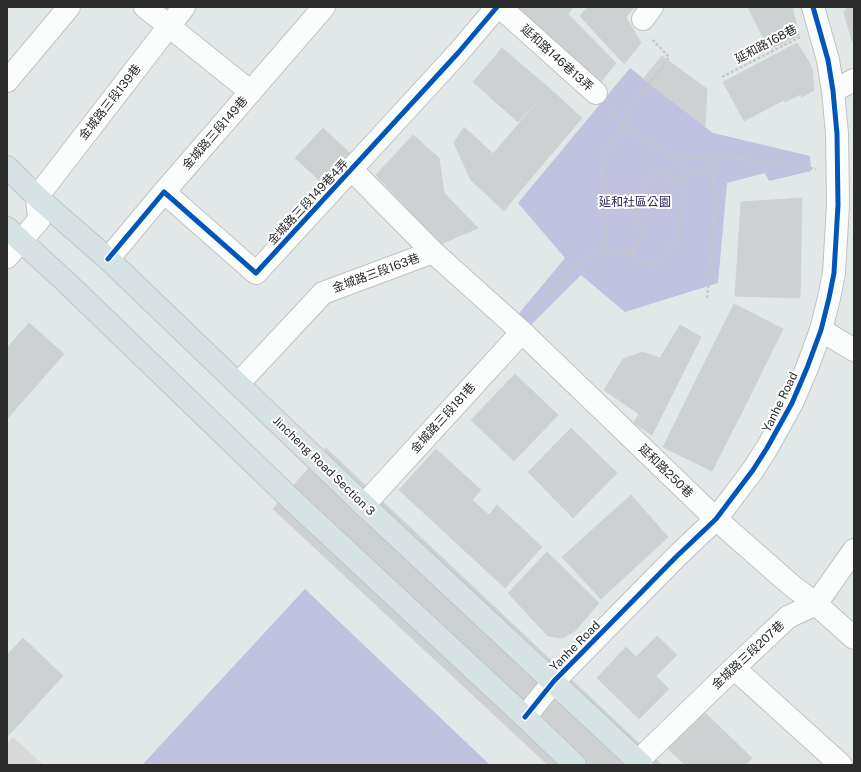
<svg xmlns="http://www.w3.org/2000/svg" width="861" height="772" font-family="'Public Sans','Noto Sans TC',sans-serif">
<rect width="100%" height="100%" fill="#e2e8e8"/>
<path fill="#d8dad7" d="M 13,737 L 40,762 L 44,765 L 7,765 L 7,744 Z"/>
<path fill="#c0c2e0" d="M 630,68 L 713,133 L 810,156 L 811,171 L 769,181 L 765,173 L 727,183 L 718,283 L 625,312 L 581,275 L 529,327 L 516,317 L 565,258 L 518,203 Z
M 305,589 L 490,765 L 142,765 Z"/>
<path fill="#cdd1d1" stroke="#ced3d3" d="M 517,7 L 573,7 L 568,14 L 616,63 L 600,83 Z
M 588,7 L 635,7 L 626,17 L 641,43 L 624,64 L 580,16 Z
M 748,7 L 792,7 L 799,35 L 769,50 Z
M 847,7 L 854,7 L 854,40 L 852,41 L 844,13 Z
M 797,43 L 809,62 L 812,68 L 814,90 L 802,97 L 801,94 L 785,102 L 784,100 L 744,121 L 723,82 Z
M 502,48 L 549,88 L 518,122 L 473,82 Z
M 662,56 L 707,89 L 705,126 L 643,79 Z
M 549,88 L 582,118 L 526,184 L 493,154 Z
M 464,127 L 526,184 L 504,211 L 471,180 L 454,143 Z
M 323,128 L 355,158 L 328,188 L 295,158 Z
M 413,135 L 439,158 L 444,193 L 478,228 L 441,244 L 376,175 Z
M 802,198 L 800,298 L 735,296 L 741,202 Z
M 734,304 L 783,329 L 748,400 L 698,376 Z
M 29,323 L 64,354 L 7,419 L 7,348 Z
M 680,325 L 701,337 L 652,435 L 634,423 L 639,414 L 604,390 L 623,359 L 642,352 L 660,358 Z
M 515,374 L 558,415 L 514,461 L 471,420 Z
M 698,376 L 748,400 L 712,471 L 663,447 Z
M 571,428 L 617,473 L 573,518 L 528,472 Z
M 326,448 L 662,765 L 548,765 L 273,509 Z
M 436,449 L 481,490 L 472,500 L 480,507 L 452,539 L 399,490 Z
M 631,495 L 668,537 L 601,599 L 562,557 Z
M 497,505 L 542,547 L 505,588 L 452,539 L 480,507 L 489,515 Z
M 547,552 L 599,603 L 575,631 L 562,638 L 548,636 L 508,593 Z
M 657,636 L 677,655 L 656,676 L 669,689 L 639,719 L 597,678 L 626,647 L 636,657 Z
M 23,638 L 63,676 L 7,737 L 7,655 Z
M 699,707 L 752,758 L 746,765 L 685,765 L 664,745 Z"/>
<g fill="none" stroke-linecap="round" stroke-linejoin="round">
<g stroke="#c1c2c2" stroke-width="24">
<path id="minor" d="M 145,7 L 251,92
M 500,7 L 596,93
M 643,19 L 652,7
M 7,81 L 69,7
M 833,91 L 854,80
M 351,169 L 433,252
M 164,192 L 256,273 L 458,53 L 497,7
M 7,257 L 39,220 L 37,197 L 169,26 L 184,7
M 108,259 L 164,192 L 324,7
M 821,330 L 854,350
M 238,384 L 323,293 L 433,252 L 522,332 L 716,519 L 791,585 L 816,604 L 854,638
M 364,505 L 522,332
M 734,668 L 841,765
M 525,717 L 554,681 L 676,557 L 716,519 L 753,470 L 767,448 L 792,403 L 807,368 L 821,330 L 829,298 L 834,273 L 838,205 L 837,134 L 833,91 L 828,60 L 813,7
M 638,761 L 734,668 L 788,617 L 816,604 L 854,550"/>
</g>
<g stroke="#c2c5c5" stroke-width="24">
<path id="major" d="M 7,167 L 37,197 L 108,259 L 364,505 L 642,765
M 7,228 L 66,282 L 293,501 L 525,717 L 575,765"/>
</g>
<path stroke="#c7c8c8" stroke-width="2.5" stroke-dasharray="3 2" stroke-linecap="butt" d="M 722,77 L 800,37
M 609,109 L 623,126 L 677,160 L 720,156 L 816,169
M 603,250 L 606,240 L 607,202 L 601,172 L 605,155 L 623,126 L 631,106 L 662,68 L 669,57 L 652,39
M 632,252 L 647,265 L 660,260 L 676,241 L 683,199 L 677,179
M 707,298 L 712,252 L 715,195 L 712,167
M 532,311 L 580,262 L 603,250 L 632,252 L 642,236 L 636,216 L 645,180 L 655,172 L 677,179 L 712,167 L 720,156"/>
<use href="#minor" stroke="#fbfcfc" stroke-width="22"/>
<use href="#major" stroke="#d6e2e4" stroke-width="22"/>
<g stroke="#fff" stroke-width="8">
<path id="cycleway" d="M 108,259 L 164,192 L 256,273 L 458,53 L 497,7
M 525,717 L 554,681 L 676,557 L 716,519 L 753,470 L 767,448 L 792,403 L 807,368 L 821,330 L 829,298 L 834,273 L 838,205 L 837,134 L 833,91 L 828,60 L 813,7"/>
</g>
<use href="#cycleway" stroke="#0057b8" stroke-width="5"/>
</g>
<g text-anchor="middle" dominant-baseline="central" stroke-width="4" stroke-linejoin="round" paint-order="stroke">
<g font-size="12" fill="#2b2b2b" stroke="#fff">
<text transform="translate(766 44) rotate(-28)">延和路168巷</text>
<text transform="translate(557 58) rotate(42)">延和路146巷13弄</text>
<text transform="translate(110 102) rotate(-52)">金城路三段139巷</text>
<text transform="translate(215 133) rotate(-49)">金城路三段149巷</text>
<text transform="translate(308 202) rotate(-47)">金城路三段149巷4弄</text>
<text transform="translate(376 273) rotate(-20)">金城路三段163巷</text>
<text transform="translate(780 402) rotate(-64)">Yanhe Road</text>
<text transform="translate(443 418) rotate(-48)">金城路三段181巷</text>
<text transform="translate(324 466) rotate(44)">Jincheng Road Section 3</text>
<text transform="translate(666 471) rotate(44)">延和路250巷</text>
<text transform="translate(575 646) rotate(-45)">Yanhe Road</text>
<text transform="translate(748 655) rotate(-43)">金城路三段207巷</text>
</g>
<g font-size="12" fill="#2d235f" stroke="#fff">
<text x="635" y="202">延和社區公園</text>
</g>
</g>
<rect width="861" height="772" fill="none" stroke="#2b2b2b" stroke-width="16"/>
</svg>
